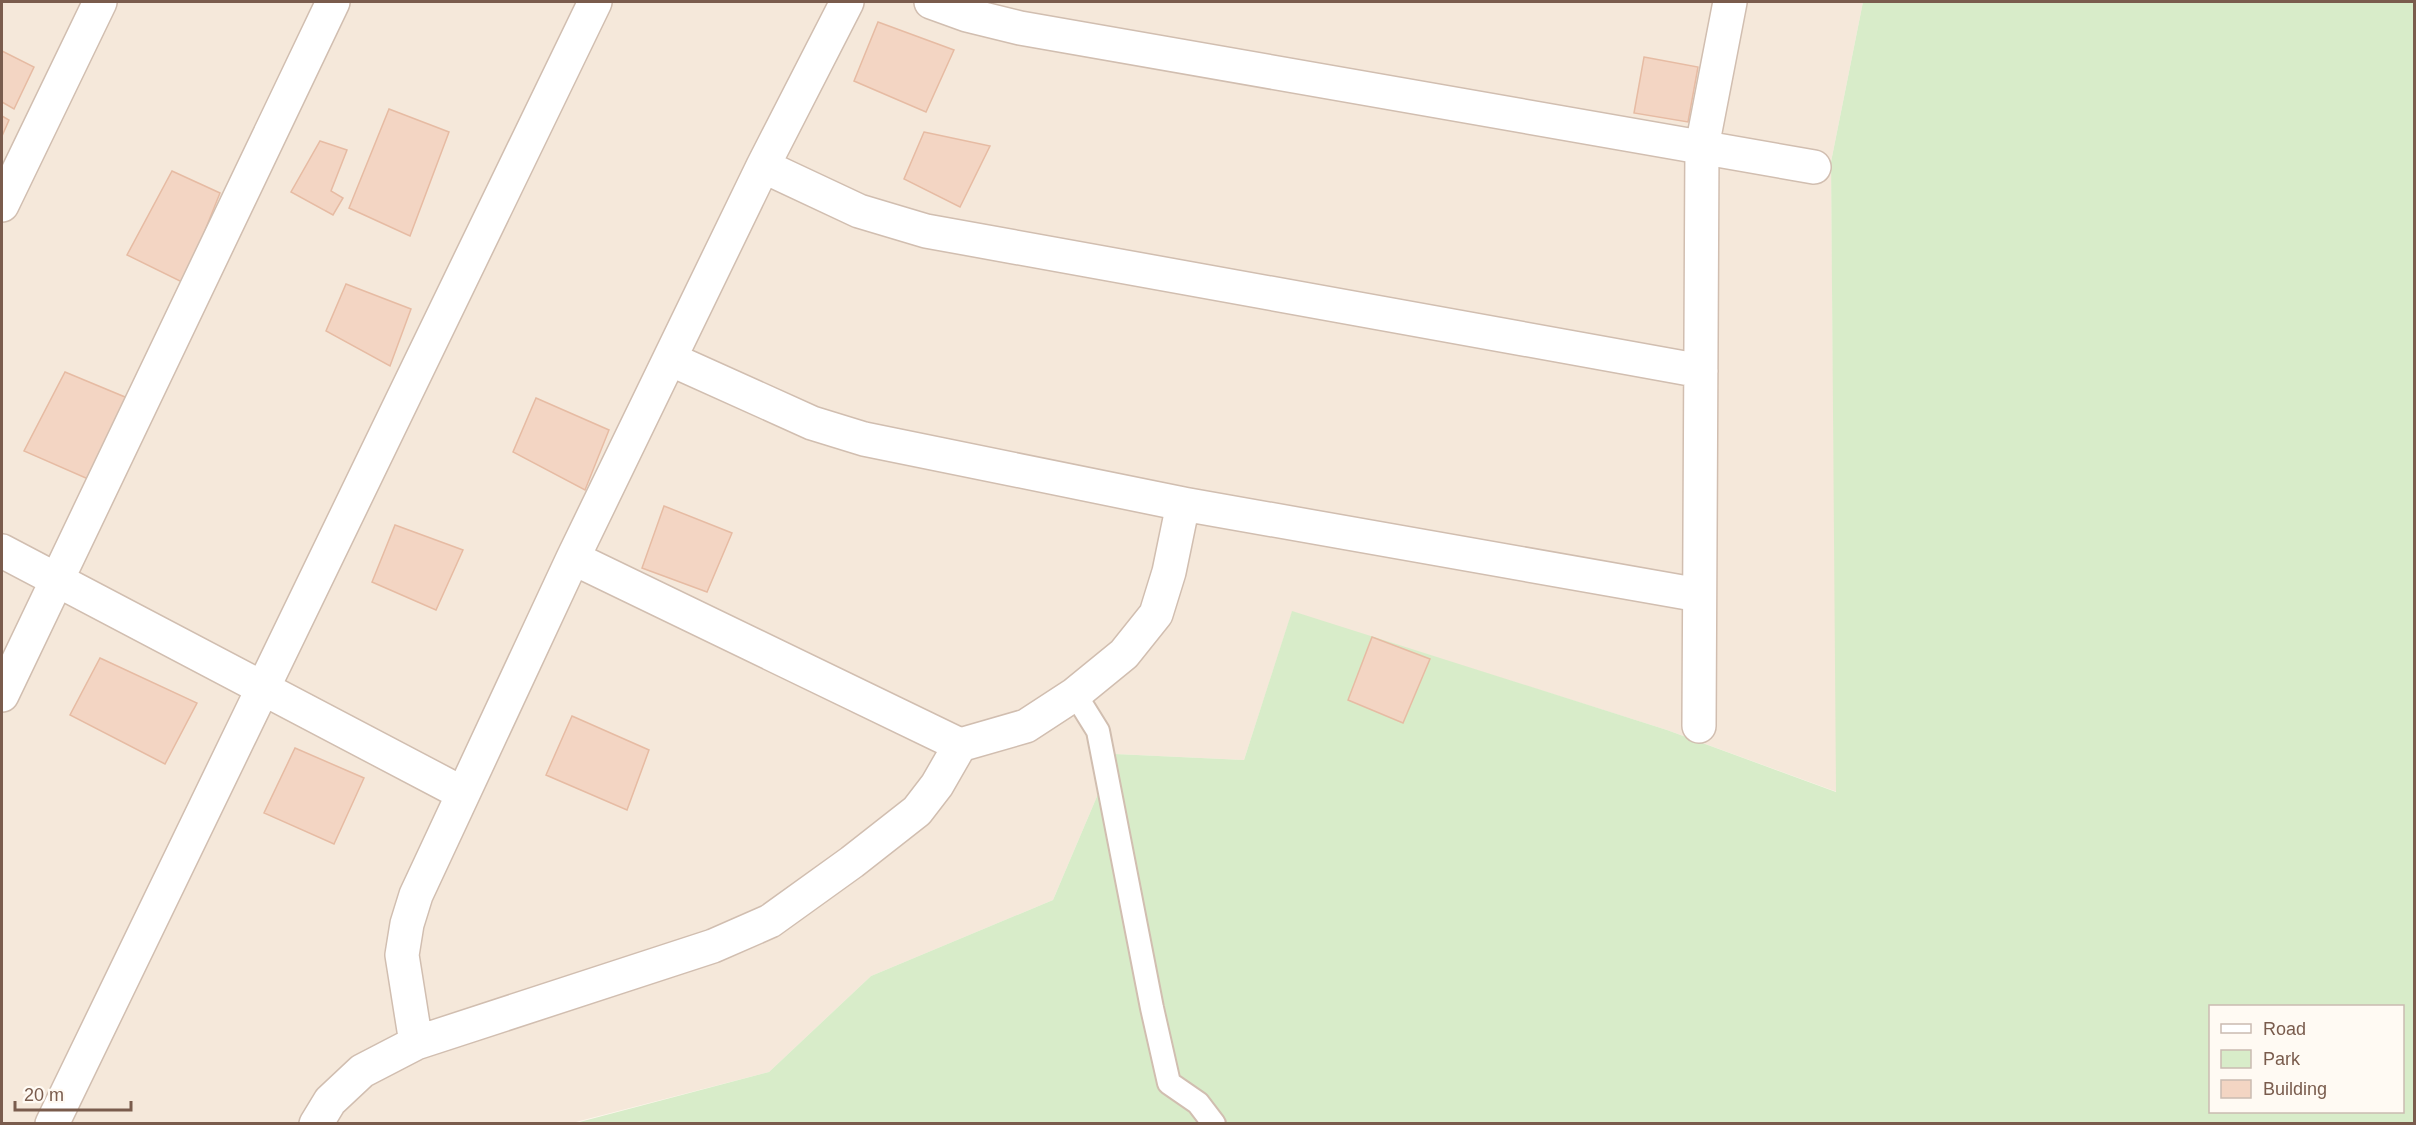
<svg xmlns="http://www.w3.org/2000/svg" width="2416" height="1125" font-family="Arial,sans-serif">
<rect width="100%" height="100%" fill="#fdf6ec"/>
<path fill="#f5e8da" d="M 2,2 L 1863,2 L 1831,162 L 1837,792 L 1667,730 L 1292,612 L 1244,760 L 1115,754 L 1053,900 L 871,976 L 769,1072 L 572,1123 L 2,1124 Z"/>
<path fill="#d8ecc9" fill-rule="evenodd" d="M 1863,2 L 2414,2 L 2414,1123 L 572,1124 L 769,1072 L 871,976 L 1053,900 L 1115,754 L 1244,760 L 1292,611 L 1667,730 L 1836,792 L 1831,162 ZM 2210,1006 L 2402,1006 L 2402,1112 L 2210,1112 Z"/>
<path fill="#f3d5c3" stroke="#e6bba3" stroke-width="1.5" d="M 878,22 L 954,50 L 926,112 L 854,81 Z
M 2,51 L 34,67 L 14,109 L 2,102 Z
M 1644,57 L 1698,67 L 1688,122 L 1634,113 Z
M 389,109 L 449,132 L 410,236 L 349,208 Z
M 2,116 L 9,120 L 2,136 Z
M 924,132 L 990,146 L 960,207 L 904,179 Z
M 320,141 L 347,150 L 331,191 L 343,198 L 333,215 L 291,192 Z
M 172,171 L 220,193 L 184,283 L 127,255 Z
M 346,284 L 411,309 L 390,366 L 326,331 Z
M 65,372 L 137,402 L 95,482 L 24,451 Z
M 536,398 L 609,430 L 585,490 L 513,452 Z
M 664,506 L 732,533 L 707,592 L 642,568 Z
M 395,525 L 463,550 L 436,610 L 372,582 Z
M 1372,637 L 1430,659 L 1403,723 L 1348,700 Z
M 100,658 L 197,703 L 165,764 L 70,715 Z
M 572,716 L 649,750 L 627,810 L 546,775 Z
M 295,748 L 364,778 L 334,844 L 264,813 Z"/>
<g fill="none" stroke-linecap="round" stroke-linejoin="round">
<g stroke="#d1beb0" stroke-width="26">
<path id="lane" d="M 1075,694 L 1098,731 L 1152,1008 L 1169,1083 L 1198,1103 L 1214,1124"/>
</g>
<g stroke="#d1beb0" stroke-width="36">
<path id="street" d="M 931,2 L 967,15 L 1020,28 L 1814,167
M 763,166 L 859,211 L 926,231 L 1701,371
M 2,205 L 100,2
M 670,359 L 812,423 L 864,439 L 1183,504 L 1699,595
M 2,551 L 462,793
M 573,558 L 960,745 L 1026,726 L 1075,694 L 1124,654 L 1156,614 L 1169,572 L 1183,504
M 2,695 L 333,2
M 1699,726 L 1702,147 L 1730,2
M 416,1043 L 402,955 L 407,924 L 416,895 L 573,558 L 763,166 L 847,2
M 52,1124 L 595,2
M 316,1124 L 330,1101 L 362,1071 L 416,1043 L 713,946 L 770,921 L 852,862 L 917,811 L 937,785 L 960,745"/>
</g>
<use href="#lane" stroke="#fff" stroke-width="22"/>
<use href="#street" stroke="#fff" stroke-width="33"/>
</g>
<rect width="2416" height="1125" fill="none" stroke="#7a5c4d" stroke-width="6"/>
<rect x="2209" y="1005" width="195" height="108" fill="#fffaf3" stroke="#cabbb1" stroke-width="1.5"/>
<rect x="2221" y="1024" width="30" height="9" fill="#ffffff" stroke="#cabbb1" stroke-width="1.5"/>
<text x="2263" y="1035" font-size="18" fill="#7a5c4d">Road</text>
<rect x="2221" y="1050" width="30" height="18" fill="#d8ecc9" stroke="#cabbb1" stroke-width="1.5"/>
<text x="2263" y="1065" font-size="18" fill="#7a5c4d">Park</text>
<rect x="2221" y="1080" width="30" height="18" fill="#f3d5c3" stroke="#cabbb1" stroke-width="1.5"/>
<text x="2263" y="1095" font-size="18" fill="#7a5c4d">Building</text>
<path d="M15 1101v9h116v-9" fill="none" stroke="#7a5c4d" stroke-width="3"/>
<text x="24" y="1101" font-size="18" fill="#7a5c4d" stroke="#fffaf3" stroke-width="4.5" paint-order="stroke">20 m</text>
</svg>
